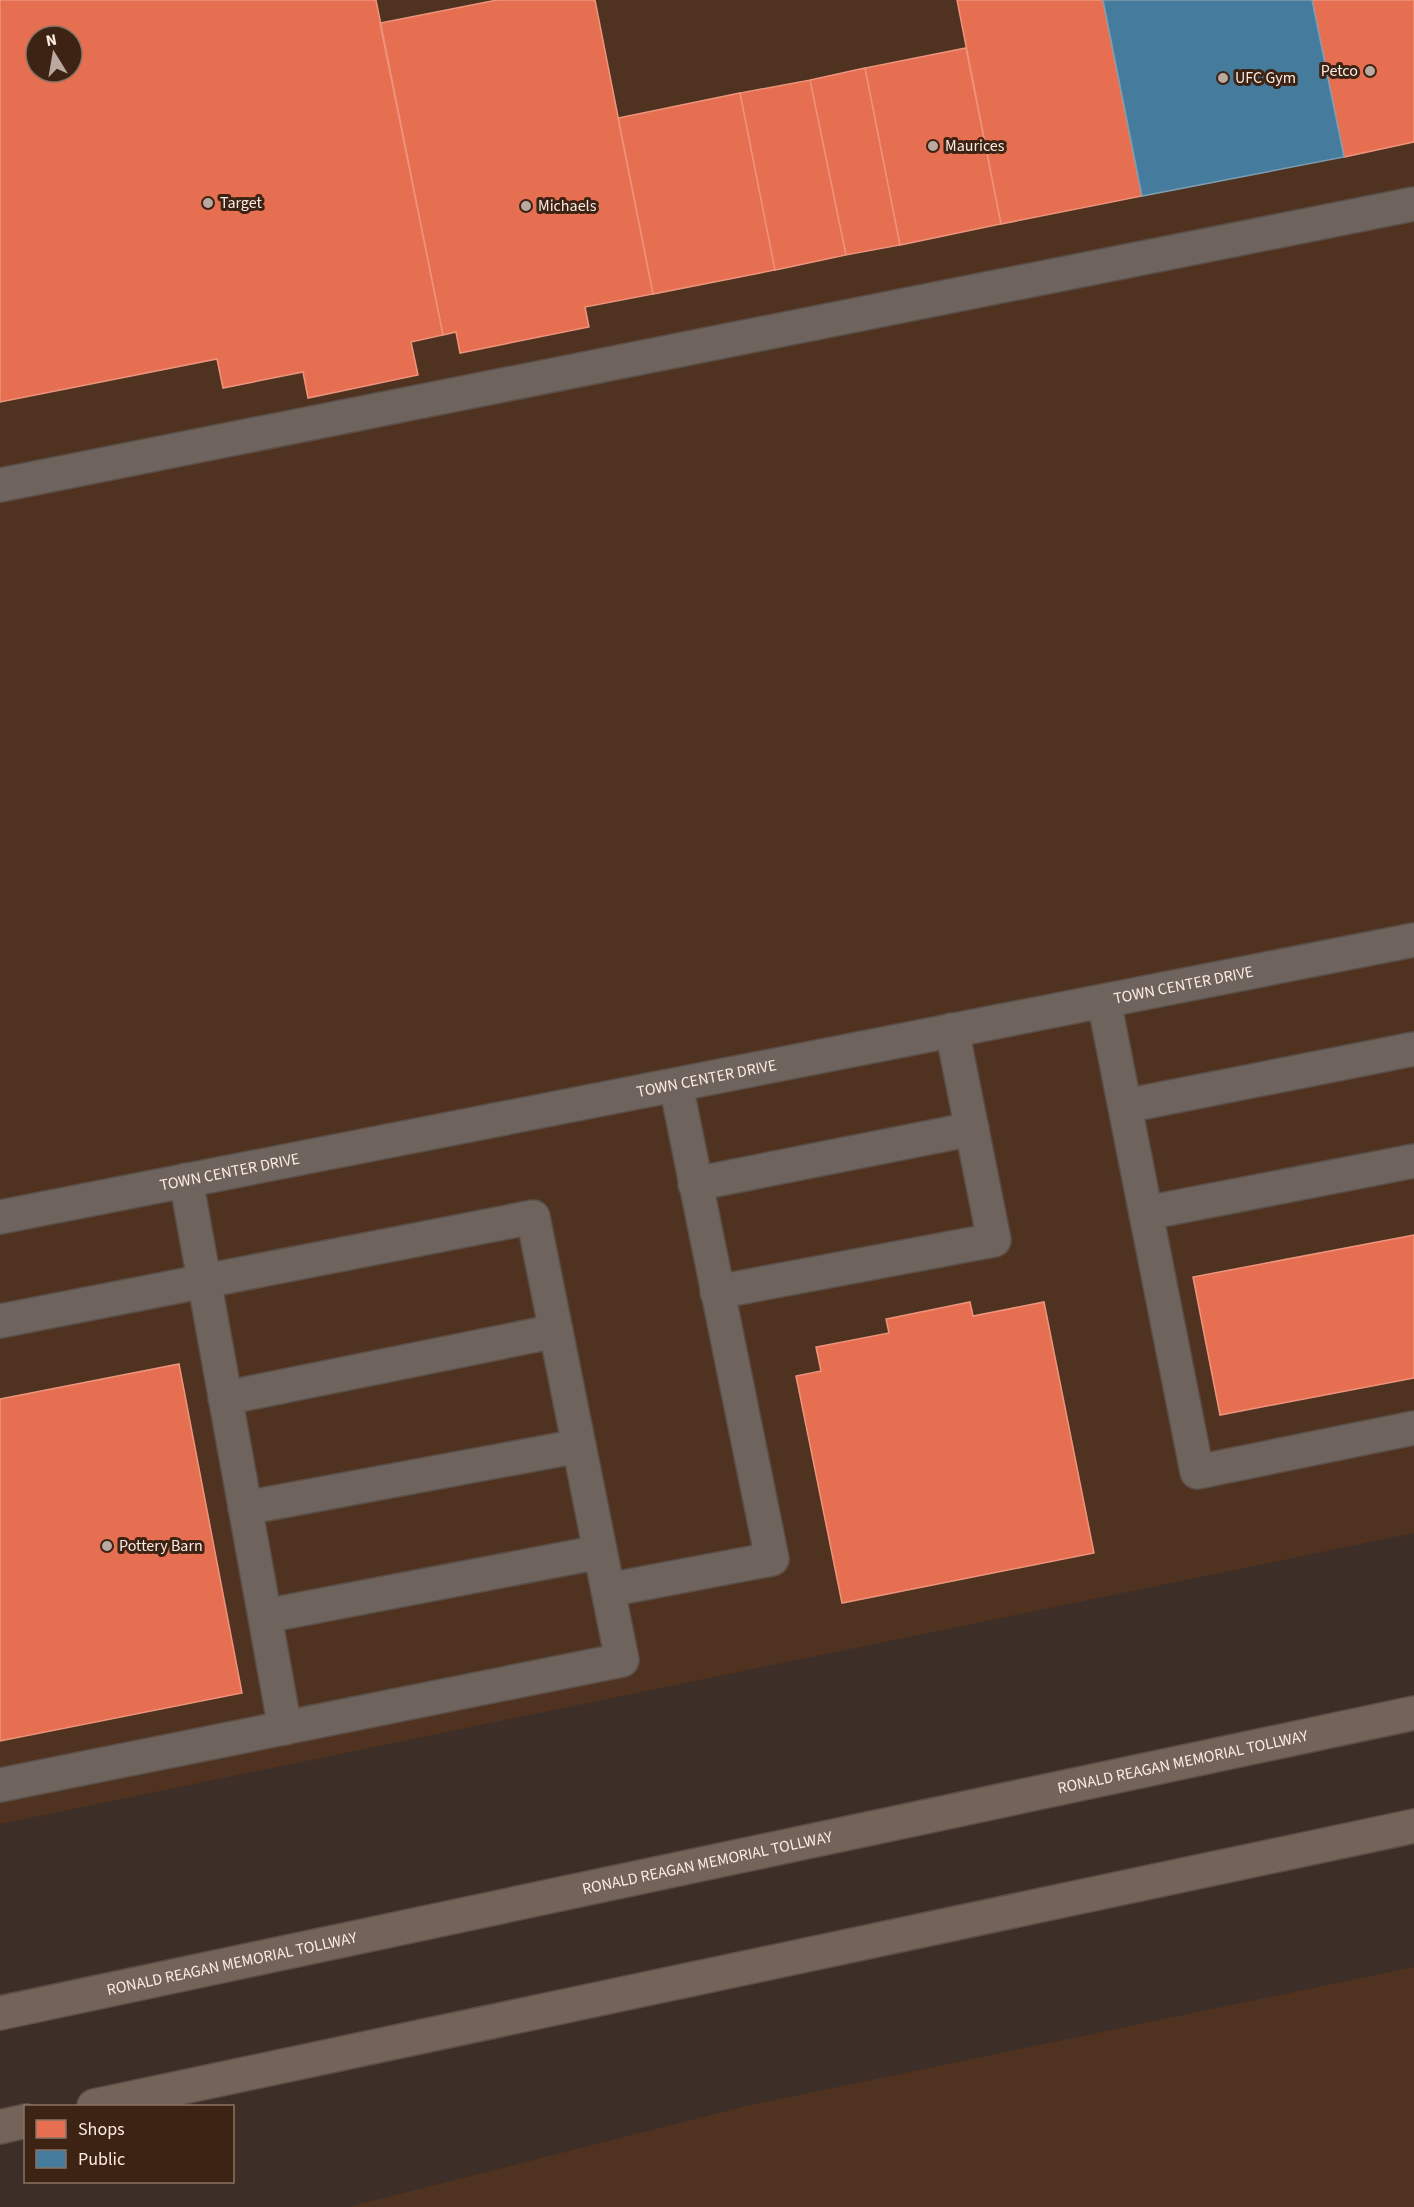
<svg xmlns="http://www.w3.org/2000/svg" width="1414" height="2207" font-family="'Source Sans 3',sans-serif">
<rect width="100%" height="100%" fill="#3d2f27"/>
<path fill="#4f321f" fill-rule="evenodd" d="M 0,0 L 1414,0 L 1414,1533 L 0,1824 ZM 36,36 L 72,36 L 72,72 L 36,72 Z
M 1414,1967 L 1414,2207 L 348,2207 L 746,2106 Z"/>
<path fill="#e76f51" stroke="#ed947c" stroke-width="1.5" fill-rule="evenodd" d="M 0,0 L 376,0 L 443,335 L 411,342 L 418,375 L 308,398 L 303,372 L 223,388 L 217,359 L 0,402 ZM 36,36 L 72,36 L 72,72 L 36,72 Z
M 497,0 L 595,0 L 653,294 L 585,307 L 589,327 L 460,353 L 456,332 L 443,335 L 380,23 Z
M 957,0 L 1103,0 L 1142,196 L 1001,224 Z
M 1312,0 L 1414,0 L 1414,142 L 1344,157 Z
M 966,48 L 1001,224 L 900,245 L 865,68 Z
M 865,68 L 900,245 L 846,255 L 810,80 Z
M 810,80 L 846,255 L 775,270 L 740,93 Z
M 740,93 L 775,270 L 653,294 L 618,118 Z
M 1414,1235 L 1414,1378 L 1220,1415 L 1193,1277 Z
M 970,1302 L 973,1316 L 1044,1302 L 1094,1553 L 842,1603 L 796,1376 L 821,1371 L 816,1347 L 889,1333 L 886,1319 Z
M 179,1364 L 242,1693 L 0,1741 L 0,1399 Z"/>
<path fill="#457b9d" stroke="#7c9db1" stroke-width="1.5" d="M 1103,0 L 1312,0 L 1344,157 L 1142,196 Z"/>
<g fill="none" stroke-linecap="round" stroke-linejoin="round">
<g stroke="#5a4e47" stroke-width="36">
<g id="minor">
<path d="M 0,485 L 1414,204"/>
<path d="M 1104,1001 L 1197,1472 L 1414,1428"/>
<path d="M 1125,1106 L 1414,1049"/>
<path d="M 186,1180 L 285,1728"/>
<path d="M 695,1184 L 972,1129"/>
<path d="M 1146,1213 L 1414,1161"/>
<path id="s1" d="M 0,1217 L 1414,940"/>
<path d="M 717,1292 L 994,1240 L 952,1030"/>
<path d="M 0,1321 L 533,1217 L 622,1660 L 0,1785"/>
<path d="M 225,1398 L 556,1331"/>
<path d="M 245,1508 L 579,1446"/>
<path d="M 608,1590 L 772,1559 L 676,1085"/>
<path d="M 265,1616 L 600,1552"/>
</g>
</g>
<g stroke="#5a4e47" stroke-width="36">
<g id="highway">
<path id="s2" d="M 0,2013 L 1414,1713"/>
<path d="M 94,2106 L 1414,1826"/>
<path d="M 0,2127 L 26,2121"/>
</g>
</g>
<use href="#minor" stroke="#6f635d" stroke-width="33"/>
<use href="#highway" stroke="#746358" stroke-width="33"/>
</g>
<g fill="#b9a9a0" stroke="#3c2313" stroke-width="2">
<circle cx="1370" cy="71" r="6"/>
<circle cx="1223" cy="78" r="6"/>
<circle cx="933" cy="146" r="6"/>
<circle cx="208" cy="203" r="6"/>
<circle cx="526" cy="206" r="6"/>
<circle cx="107" cy="1546" r="6"/>
</g>
<g text-anchor="middle" dominant-baseline="central" stroke-width="6" stroke-linejoin="round" paint-order="stroke">
<g font-size="16" fill="#fcebe1" stroke="#3c2313" text-anchor="start">
<text x="1358" y="71" text-anchor="end">Petco</text>
<text x="1235" y="78">UFC Gym</text>
<text x="945" y="146">Maurices</text>
<text x="220" y="203">Target</text>
<text x="538" y="206">Michaels</text>
<text x="119" y="1546">Pottery Barn</text>
</g>
<g font-size="16" fill="#fcebe1" stroke="#3c2313">
<text stroke="none"><textPath href="#s1" startOffset="1206">TOWN CENTER DRIVE</textPath></text>
<text stroke="none"><textPath href="#s1" startOffset="720">TOWN CENTER DRIVE</textPath></text>
<text stroke="none"><textPath href="#s1" startOffset="234">TOWN CENTER DRIVE</textPath></text>
<text stroke="none"><textPath href="#s2" startOffset="1209">RONALD REAGAN MEMORIAL TOLLWAY</textPath></text>
<text stroke="none"><textPath href="#s2" startOffset="723">RONALD REAGAN MEMORIAL TOLLWAY</textPath></text>
<text stroke="none"><textPath href="#s2" startOffset="237">RONALD REAGAN MEMORIAL TOLLWAY</textPath></text>
</g>
</g>
<rect x="24" y="2105" width="210" height="78" fill="#3c2313" stroke="#897365" stroke-width="1.5"/>
<rect x="36" y="2120" width="30" height="18" fill="#e76f51" stroke="#897365" stroke-width="1.5"/>
<text x="78" y="2135" font-size="18" fill="#fcebe1">Shops</text>
<rect x="36" y="2150" width="30" height="18" fill="#457b9d" stroke="#897365" stroke-width="1.5"/>
<text x="78" y="2165" font-size="18" fill="#fcebe1">Public</text>
<g transform="translate(54 54) rotate(349)"><circle r="28" fill="#3c2313" stroke="#897365" stroke-width="1.5"/>
<path d="M0-4.5L10 22L0 15L-10 22Z" fill="#b9a9a0"/>
<text y="-9" font-size="16" font-weight="bold" text-anchor="middle" fill="#fcebe1">N</text>
</g>
</svg>
